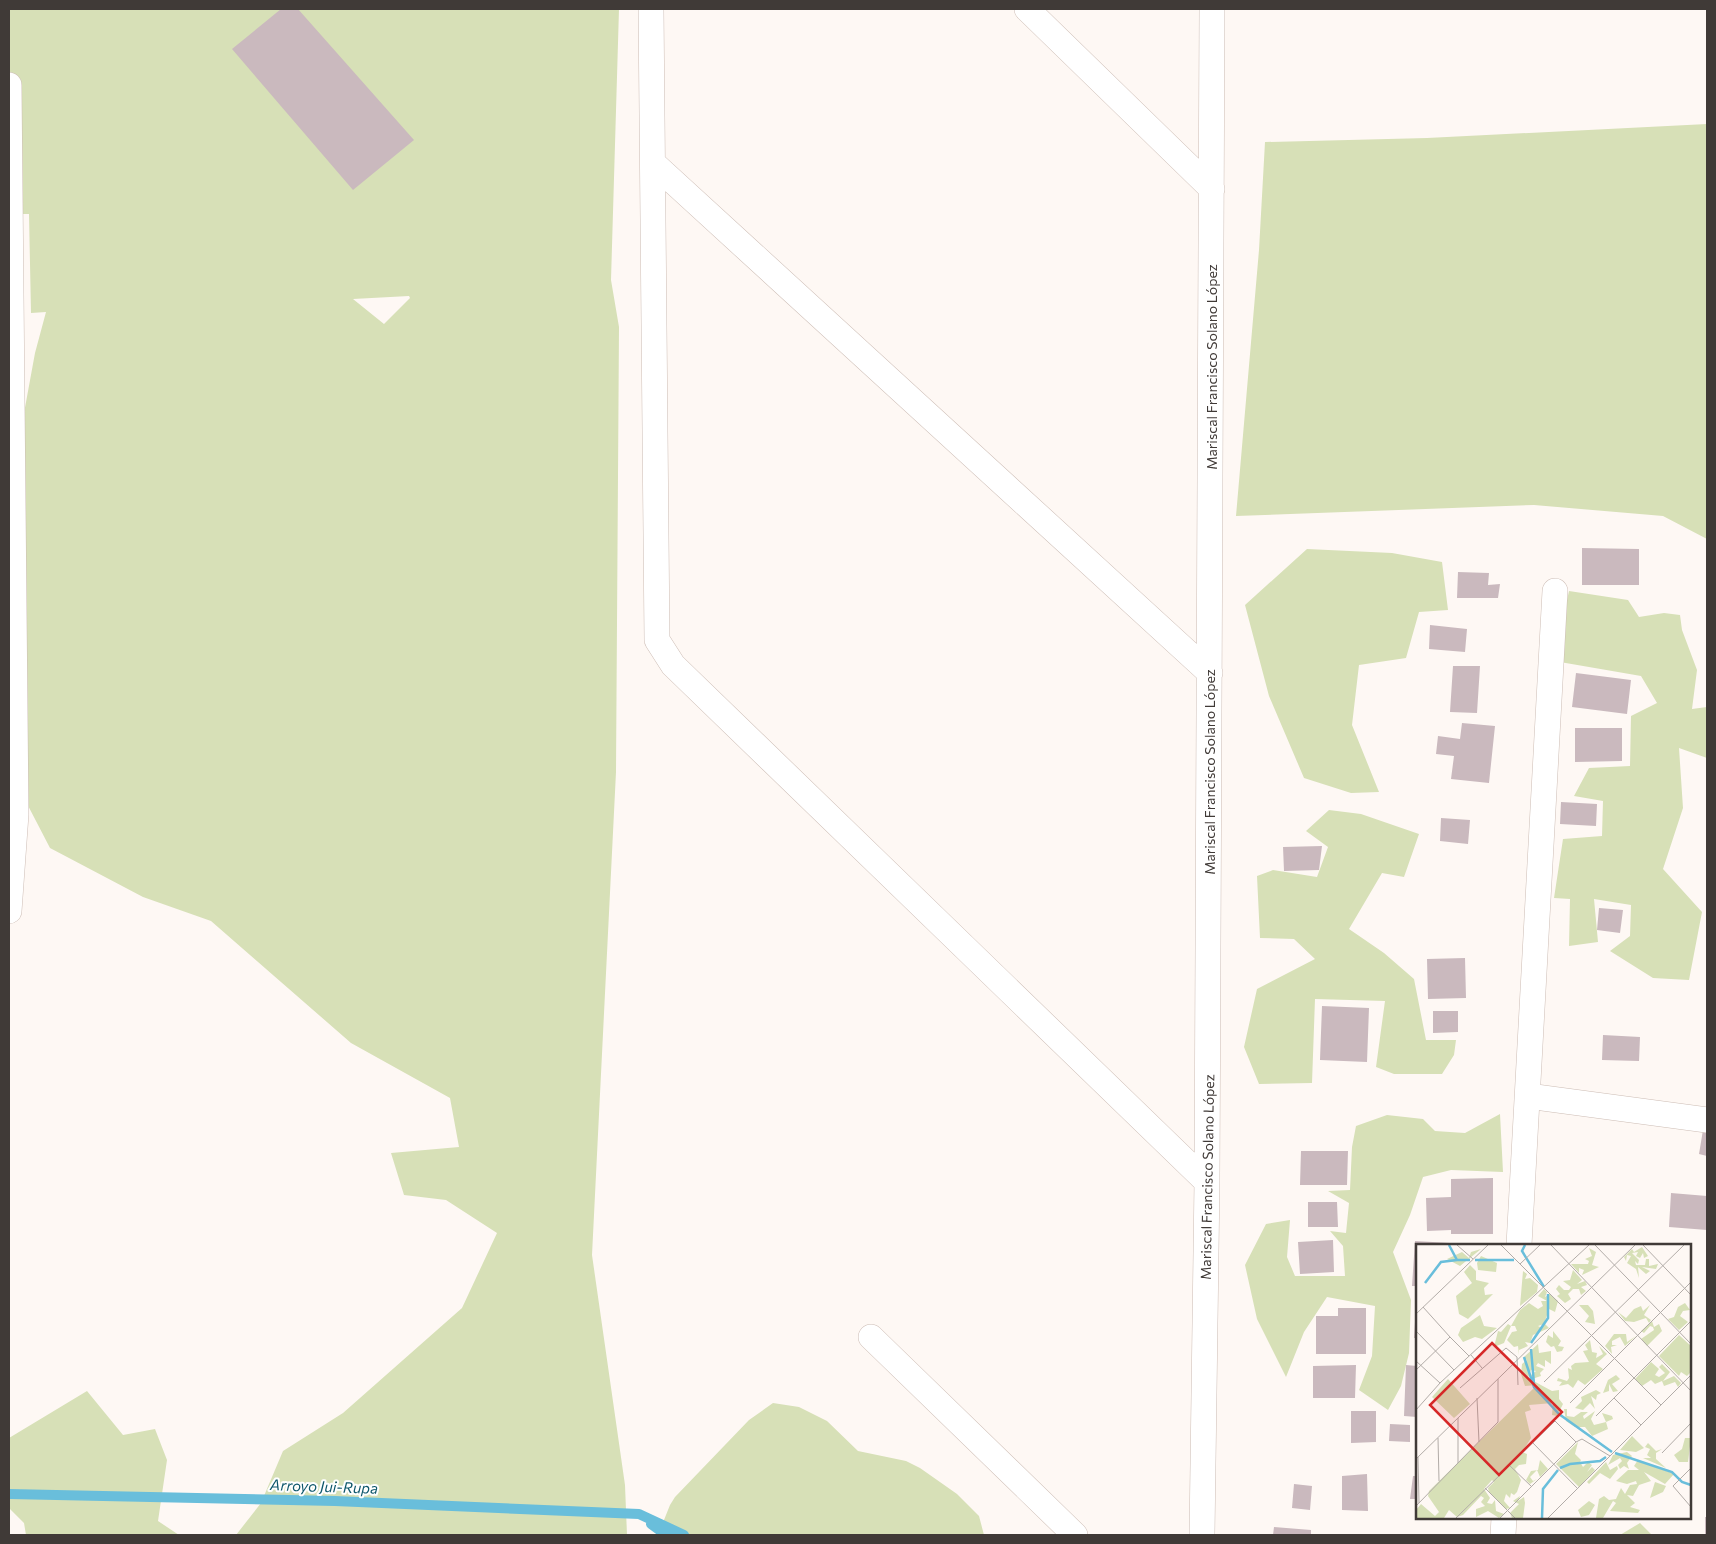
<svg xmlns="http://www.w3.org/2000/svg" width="1716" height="1544" font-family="Commissioner,sans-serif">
<rect width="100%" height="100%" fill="#fef8f4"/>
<path fill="#d7e0b7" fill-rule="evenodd" d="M 9,9 L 619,9 L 611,280 L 619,327 L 616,772 L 592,1255 L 625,1485 L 627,1535 L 236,1535 L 261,1503 L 283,1451 L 343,1413 L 462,1308 L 497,1233 L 446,1200 L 404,1195 L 391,1153 L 459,1147 L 450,1098 L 351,1043 L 211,921 L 143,897 L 50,848 L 9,769 L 9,495 L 35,353 L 46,312 L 31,313 L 29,214 L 9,214 ZM 409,296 L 410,298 L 384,324 L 353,299 Z
M 1707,124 L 1707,539 L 1663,516 L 1534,505 L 1236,516 L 1259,250 L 1265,142 L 1427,138 Z
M 1307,549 L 1392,553 L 1442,562 L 1448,610 L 1419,612 L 1406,658 L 1359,665 L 1352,725 L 1379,792 L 1351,793 L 1304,778 L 1269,696 L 1245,605 Z
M 1569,591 L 1628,600 L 1639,617 L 1664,613 L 1680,615 L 1682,630 L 1697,670 L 1692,709 L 1707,707 L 1707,758 L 1679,748 L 1683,808 L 1663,869 L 1702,912 L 1689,980 L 1653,978 L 1610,951 L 1630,936 L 1631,905 L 1594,899 L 1598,942 L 1569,946 L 1570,899 L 1554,898 L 1563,839 L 1602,836 L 1603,801 L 1574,796 L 1589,768 L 1630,766 L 1631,716 L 1657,703 L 1641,676 L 1560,662 L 1561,628 Z
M 1329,810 L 1361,814 L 1419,834 L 1404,877 L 1382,873 L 1349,929 L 1384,953 L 1414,979 L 1426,1040 L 1456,1040 L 1454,1055 L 1442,1074 L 1394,1074 L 1376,1067 L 1385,1001 L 1315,999 L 1312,1083 L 1259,1084 L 1244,1047 L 1257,989 L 1315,959 L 1294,939 L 1260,938 L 1257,876 L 1273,870 L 1317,877 L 1328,847 L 1306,831 Z
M 1500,1114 L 1503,1172 L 1451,1170 L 1423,1177 L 1410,1215 L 1393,1252 L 1411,1300 L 1409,1353 L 1401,1386 L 1388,1410 L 1359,1390 L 1372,1356 L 1375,1306 L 1327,1297 L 1304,1332 L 1286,1377 L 1257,1319 L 1245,1265 L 1266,1224 L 1290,1220 L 1287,1257 L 1295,1276 L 1345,1276 L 1343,1246 L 1330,1231 L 1346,1233 L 1349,1203 L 1328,1191 L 1350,1190 L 1352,1147 L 1356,1126 L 1387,1115 L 1423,1119 L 1435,1131 L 1465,1133 Z
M 87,1391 L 123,1435 L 155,1429 L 167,1460 L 158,1521 L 179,1535 L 26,1535 L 24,1523 L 9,1508 L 9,1438 Z
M 773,1403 L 799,1407 L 827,1421 L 858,1451 L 906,1461 L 920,1468 L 957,1494 L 979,1516 L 984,1535 L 658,1535 L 670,1505 L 675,1497 L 749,1420 Z
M 1640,1523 L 1652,1535 L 1620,1535 Z"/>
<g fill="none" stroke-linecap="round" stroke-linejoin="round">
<path stroke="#69bedb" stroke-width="10" d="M 9,1494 L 335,1501 L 639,1514 L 684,1535
M 651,1524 L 666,1535"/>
</g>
<path fill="#cab9be" d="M 281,9 L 298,9 L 414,140 L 353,190 L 232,49 Z
M 1582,548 L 1639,549 L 1639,585 L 1582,585 Z
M 1458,572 L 1489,573 L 1488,585 L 1500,584 L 1498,598 L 1457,598 Z
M 1430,625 L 1467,629 L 1465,652 L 1429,649 Z
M 1453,666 L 1480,666 L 1477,713 L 1450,712 Z
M 1576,673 L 1631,680 L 1627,714 L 1572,707 Z
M 1462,723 L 1495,726 L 1489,783 L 1451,779 L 1454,756 L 1436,754 L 1438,736 L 1460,739 Z
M 1575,728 L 1622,728 L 1622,761 L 1575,762 Z
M 1561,802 L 1597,804 L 1596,826 L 1560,824 Z
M 1441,818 L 1470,820 L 1468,844 L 1440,841 Z
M 1322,846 L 1319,870 L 1284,871 L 1283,847 Z
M 1599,908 L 1623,910 L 1620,933 L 1597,930 Z
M 1465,958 L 1466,998 L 1428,999 L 1427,959 Z
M 1322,1006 L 1369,1008 L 1367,1062 L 1320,1060 Z
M 1433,1011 L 1458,1011 L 1458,1032 L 1433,1033 Z
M 1603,1035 L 1640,1037 L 1639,1061 L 1602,1060 Z
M 1703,1130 L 1707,1131 L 1707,1156 L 1699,1154 Z
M 1301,1151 L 1348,1151 L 1347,1185 L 1300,1185 Z
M 1493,1178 L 1493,1234 L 1451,1234 L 1451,1230 L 1427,1231 L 1426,1198 L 1451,1197 L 1451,1179 Z
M 1671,1193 L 1707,1196 L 1707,1230 L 1669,1227 Z
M 1308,1202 L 1337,1202 L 1338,1227 L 1308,1227 Z
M 1333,1240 L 1334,1272 L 1300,1274 L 1298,1242 Z
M 1415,1241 L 1450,1243 L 1450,1245 L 1417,1245 L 1417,1286 L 1412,1286 Z
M 1416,1306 L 1417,1306 L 1417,1338 L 1414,1338 Z
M 1338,1308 L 1366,1308 L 1366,1354 L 1316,1354 L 1316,1316 L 1338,1316 Z
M 1356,1365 L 1355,1398 L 1313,1398 L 1313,1366 Z
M 1406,1365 L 1417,1366 L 1417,1417 L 1404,1416 Z
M 1351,1411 L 1376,1411 L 1376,1442 L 1351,1443 Z
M 1390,1424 L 1410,1425 L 1410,1442 L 1389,1441 Z
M 1367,1474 L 1368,1511 L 1342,1510 L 1342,1476 Z
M 1413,1476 L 1417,1476 L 1417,1499 L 1410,1499 Z
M 1294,1484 L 1312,1486 L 1310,1510 L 1292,1508 Z
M 1705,1517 L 1707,1517 L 1707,1535 L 1705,1535 Z
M 1274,1527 L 1311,1530 L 1311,1535 L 1273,1535 Z"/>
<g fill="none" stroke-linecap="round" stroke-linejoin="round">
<g stroke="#cdbdb5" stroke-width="26">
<path id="street" d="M 651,9 L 657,640 L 673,665 L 1207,1182
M 1027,9 L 1212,189
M 9,85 L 16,814 L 9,911
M 653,163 L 1210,673
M 1528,1096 L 1707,1120
M 1519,1245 L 1555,591
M 871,1337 L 1075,1535
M 1202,1535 L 1207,1182 L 1212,9
M 1503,1535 L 1504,1518"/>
</g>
<use href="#street" stroke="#fff" stroke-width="25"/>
</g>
<g text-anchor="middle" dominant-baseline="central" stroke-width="4" stroke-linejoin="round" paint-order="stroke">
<g font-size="14" fill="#403a37" stroke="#fff">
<text transform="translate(1211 367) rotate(-90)">Mariscal Francisco Solano López</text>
<text transform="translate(1209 772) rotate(-90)">Mariscal Francisco Solano López</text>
<text transform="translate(1207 1177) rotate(-89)">Mariscal Francisco Solano López</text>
</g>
<g font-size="15" font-style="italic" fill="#0e576b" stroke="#fff">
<text transform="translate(324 1486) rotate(2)">Arroyo Jui-Rupa</text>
</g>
</g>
<g transform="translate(1416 1244)">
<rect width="275" height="275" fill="#fef8f4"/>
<path d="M 226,3 L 232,12 L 228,14 L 227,9 L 224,14 L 220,12 L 222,8 L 216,9 L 223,16 L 222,20 L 219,17 L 220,21 L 229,21 L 230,15 L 233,15 L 233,22 L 242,20 L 240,25 L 226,23 L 234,27 L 230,30 L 222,23 L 223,34 L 220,25 L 211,19 L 215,12 L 211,11 L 210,17 L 208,13 L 216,5 L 218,8 ZM 173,4 L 180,8 L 176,21 L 183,23 L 166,31 L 168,26 L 163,24 L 163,29 L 155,20 L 172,20 L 173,17 L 169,15 L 176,12 ZM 65,5 L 44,22 L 31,15 L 46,8 L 53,14 L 55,8 ZM 65,12 L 81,19 L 80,28 L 62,26 L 61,19 ZM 54,21 L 60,27 L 60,36 L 73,39 L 68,44 L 69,51 L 77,50 L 52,75 L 43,70 L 40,52 L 56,39 L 48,28 ZM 157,26 L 166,36 L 161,40 L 169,37 L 171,41 L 165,43 L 170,47 L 165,51 L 163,45 L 157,45 L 152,50 L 155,55 L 149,59 L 141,52 L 144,50 L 140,45 L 143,41 L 148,46 L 153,46 L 155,43 L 147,37 L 154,36 ZM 107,27 L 111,30 L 109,35 L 114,34 L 122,41 L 121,48 L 104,62 ZM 128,45 L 131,48 L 129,53 L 134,50 L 142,57 L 139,68 L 133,65 L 128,80 L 122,82 L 126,84 L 129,80 L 133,84 L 117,91 L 114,99 L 109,98 L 112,102 L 103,106 L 103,111 L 102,102 L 98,103 L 91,96 L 96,88 L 101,87 L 99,82 L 95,82 L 88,99 L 78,103 L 82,87 L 85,88 L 92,80 L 95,82 L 104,66 L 113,59 L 122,65 L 127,62 L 125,57 L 131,57 L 122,52 ZM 269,59 L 274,66 L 267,67 L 264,72 L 272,78 L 263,86 L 252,75 L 258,73 L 262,63 ZM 163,61 L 172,61 L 177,67 L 179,80 L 169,78 L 173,72 ZM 234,61 L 228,71 L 235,76 L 233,79 L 230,74 L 218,78 L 209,77 L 202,68 L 210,74 L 218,65 L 225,62 L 227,67 ZM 64,71 L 68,82 L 81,84 L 66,95 L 59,93 L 47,98 L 42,91 L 45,84 ZM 236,77 L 238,83 L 243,80 L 246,87 L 231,102 L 225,95 L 238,86 L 237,83 L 234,82 L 228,89 L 225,87 ZM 137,87 L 145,97 L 142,102 L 148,103 L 146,107 L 141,108 L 138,102 L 135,103 L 130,98 L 132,91 L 137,94 ZM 198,90 L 210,90 L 211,98 L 220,92 L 209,102 L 204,93 L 196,97 L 196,101 L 201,101 L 195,103 L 196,110 L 189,102 ZM 263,91 L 275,102 L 275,128 L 271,132 L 265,128 L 263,132 L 243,112 ZM 174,96 L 176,108 L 181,109 L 180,114 L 187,110 L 183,102 L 191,110 L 180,120 L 187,125 L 169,141 L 162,136 L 157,144 L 152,140 L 143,142 L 146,138 L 141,137 L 142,134 L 151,137 L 153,134 L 152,124 L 156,126 L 155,122 L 159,119 L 173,118 L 167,107 L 172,106 L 169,101 ZM 122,100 L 123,109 L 135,107 L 135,120 L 129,116 L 129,123 L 122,119 L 120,122 L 128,125 L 124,129 L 125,132 L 116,135 L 115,131 L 120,127 L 115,126 L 112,134 L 136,147 L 143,146 L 143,155 L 147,160 L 141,172 L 136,171 L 137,159 L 113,161 L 115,166 L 109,168 L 115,194 L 106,208 L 111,210 L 110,220 L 103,221 L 99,225 L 105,236 L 101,248 L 98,251 L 95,249 L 94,254 L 90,250 L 88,257 L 94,264 L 90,265 L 73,248 L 72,244 L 78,238 L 76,236 L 68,245 L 74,254 L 71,259 L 76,260 L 79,256 L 80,267 L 88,270 L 83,274 L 72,267 L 60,273 L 60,265 L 69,262 L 65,258 L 68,254 L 65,252 L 47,271 L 41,273 L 33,266 L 28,274 L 0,274 L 0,266 L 5,260 L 19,272 L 23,268 L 12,252 L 13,247 L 121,141 L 109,142 L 105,130 L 106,120 L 111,116 L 107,114 ZM 235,118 L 243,125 L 239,131 L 243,133 L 249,129 L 243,123 L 246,120 L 254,128 L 247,137 L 258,132 L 265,139 L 262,143 L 259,138 L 248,142 L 246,137 L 239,140 L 235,136 L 226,142 L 219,135 ZM 200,131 L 204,135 L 196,140 L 202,147 L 197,148 L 193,140 L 193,147 L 187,149 L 192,136 ZM 32,135 L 54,160 L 38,174 L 16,153 ZM 180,146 L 185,149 L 181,151 L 180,156 L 175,152 L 179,165 L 174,159 L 167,166 L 159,164 L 166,157 L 165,153 ZM 148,165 L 151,165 L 151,172 L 158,173 L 165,168 L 172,168 L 167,172 L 168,175 L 179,167 L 175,175 L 178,181 L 190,178 L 186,169 L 196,172 L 197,175 L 190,178 L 192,185 L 176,192 L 169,183 L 159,183 L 150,177 ZM 216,192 L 228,204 L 220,208 L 204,206 ZM 269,194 L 275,194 L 272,218 L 263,218 L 258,211 L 266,205 ZM 162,198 L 159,210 L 165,216 L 164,218 L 167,223 L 172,218 L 176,221 L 171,228 L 176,223 L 179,226 L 163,243 L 140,220 ZM 232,199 L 240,207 L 246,205 L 240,209 L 240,215 L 250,224 L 227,214 L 235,214 L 231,211 L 234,205 L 229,203 ZM 211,208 L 216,212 L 211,219 L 213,225 L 208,222 L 204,225 L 202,221 L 206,217 L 204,214 L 192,221 L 197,211 ZM 124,216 L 132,225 L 124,233 L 121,226 L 114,233 L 117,237 L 121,235 L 114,240 L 110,236 L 115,227 L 122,226 ZM 222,216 L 258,230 L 249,240 L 228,228 L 235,237 L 223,241 L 217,252 L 211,251 L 219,259 L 214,263 L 224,266 L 222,269 L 194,267 L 200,259 L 197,257 L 187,274 L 180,274 L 183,255 L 188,252 L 193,256 L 200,255 L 205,244 L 209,250 L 214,241 L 221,240 L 220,237 L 211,240 L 200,237 L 212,226 L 223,226 L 218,222 ZM 190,218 L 194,226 L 201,222 L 202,225 L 194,235 L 184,229 L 173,240 L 171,238 ZM 239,238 L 250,242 L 247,248 L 234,254 ZM 104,252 L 102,257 L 108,253 L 109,259 L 107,274 L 96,274 L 94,269 L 103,260 L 97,257 ZM 173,257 L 179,261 L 173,271 L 165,273 L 162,266 Z" fill="#d7e0b7"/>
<path fill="none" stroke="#69bedb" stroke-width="2.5" d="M 33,1 L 41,16 L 54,16M 109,1 L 106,7 L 128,43M 59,16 L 98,16M 9,39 L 25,18 L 41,16M 115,99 L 132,74 L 132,50M 115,105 L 118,140M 108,113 L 118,143 L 130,156 L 143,170 L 196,208M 199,209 L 256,228 L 266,238 L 275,241M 144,224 L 154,220 L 184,217 L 190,213M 126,274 L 127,245 L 142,226"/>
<path fill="none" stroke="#b2aca8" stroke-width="1" d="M 41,1 L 57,15M 85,1 L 245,161M 135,1 L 275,147M 179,1 L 275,100M 227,1 L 275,51M 104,20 L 124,1M 0,70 L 72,1M 0,87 L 38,126M 34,93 L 53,112M 55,111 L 66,124M 0,117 L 24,139M 0,126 L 34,93 L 7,63M 128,138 L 268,1M 44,144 L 90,104 L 101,113 L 102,141M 61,154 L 63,198M 198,154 L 225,181M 154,159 L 275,38M 0,166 L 24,139 L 173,1M 180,172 L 275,77M 42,174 L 42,219M 22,194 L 23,237M 115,197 L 162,245M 246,209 L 275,179M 2,213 L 3,259M 0,215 L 219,1M 92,220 L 116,243M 275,224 L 257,242 L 275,263M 69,244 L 99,274M 0,262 L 82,178 L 82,135M 40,274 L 139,177 L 160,198 L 166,195 L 194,212M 84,274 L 160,198M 132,274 L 275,131"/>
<path fill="#d62828" fill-opacity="0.15" stroke="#d62828" stroke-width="2.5" d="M 76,99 L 146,168 L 83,231 L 14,161 Z"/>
<rect width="275" height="275" fill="none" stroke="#403a37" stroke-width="2.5"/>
</g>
<rect width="1716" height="1544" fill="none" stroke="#403a37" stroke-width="20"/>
</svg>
